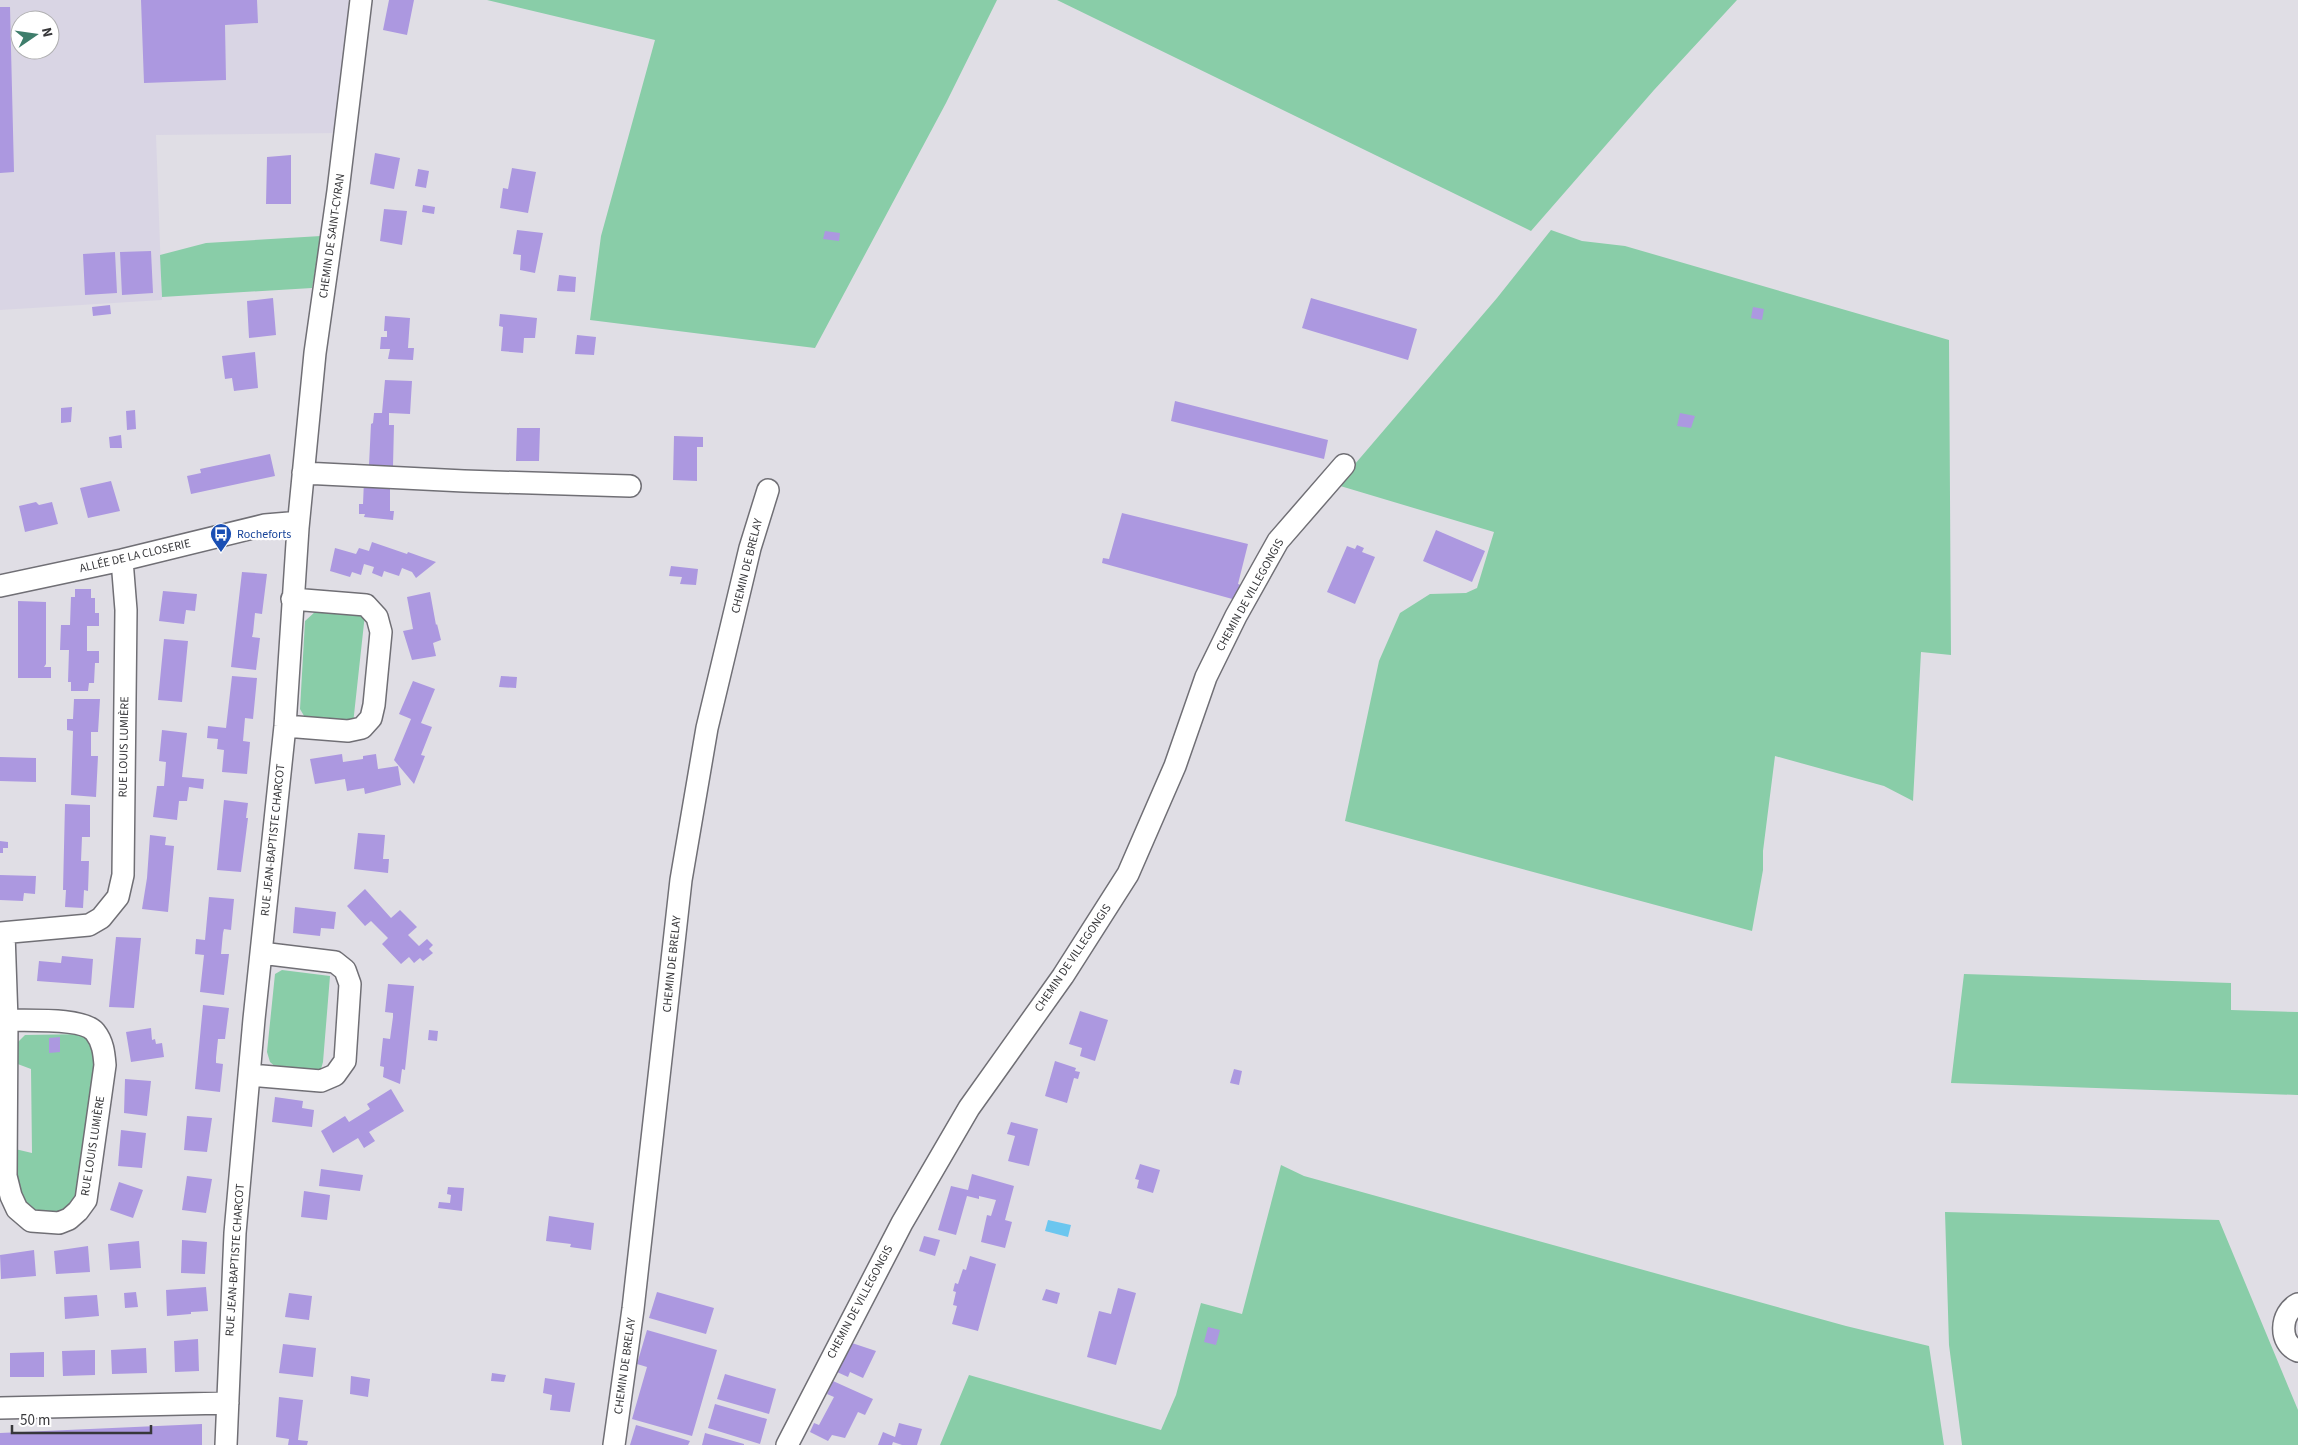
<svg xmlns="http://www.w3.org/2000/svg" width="2298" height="1445" font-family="'Source Sans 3',sans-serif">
<rect width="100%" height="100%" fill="#e0dee5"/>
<path fill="#d9d5e4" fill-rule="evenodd" d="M 0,0 L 352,0 L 338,133 L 156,135 L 162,300 L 0,310 ZM 20,20 L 50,20 L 50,50 L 20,50 Z"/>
<path fill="#89cda8" d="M 487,0 L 997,0 L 946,103 L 815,348 L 590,320 L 601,236 L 655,40 Z
M 1057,0 L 1737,0 L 1654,90 L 1531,231 Z
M 1551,230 L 1582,241 L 1625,246 L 1949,340 L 1951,655 L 1921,652 L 1913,801 L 1884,786 L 1775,756 L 1763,851 L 1763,870 L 1752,931 L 1345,821 L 1379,661 L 1400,613 L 1430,594 L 1466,593 L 1477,588 L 1494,532 L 1337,485 L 1497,298 Z
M 321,236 L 312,288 L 162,297 L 160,255 L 206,243 Z
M 316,611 L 365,614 L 353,724 L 307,721 L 300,709 L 305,621 Z
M 282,970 L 330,976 L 323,1062 L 321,1069 L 318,1071 L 277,1068 L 270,1062 L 267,1052 L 275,974 Z
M 1964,974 L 2231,983 L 2231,1010 L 2298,1012 L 2298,1095 L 1951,1083 Z
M 88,1034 L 96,1060 L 80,1198 L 70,1211 L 36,1217 L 19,1202 L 14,1180 L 15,1149 L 32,1153 L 31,1069 L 15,1063 L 17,1043 L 25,1035 Z
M 1281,1165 L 1304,1176 L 1846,1326 L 1929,1346 L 1944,1445 L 940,1445 L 969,1375 L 1161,1430 L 1176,1395 L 1201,1303 L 1242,1314 Z
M 1945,1212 L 2219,1220 L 2298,1410 L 2298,1445 L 1962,1445 L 1949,1345 Z"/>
<path fill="#6bc6ef" d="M 1048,1220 L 1071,1225 L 1068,1237 L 1045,1231 Z"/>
<path fill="#ac98e0" d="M 141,0 L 257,0 L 258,23 L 225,25 L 226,80 L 144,83 Z
M 389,0 L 414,0 L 407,35 L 383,30 Z
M 0,7 L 10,7 L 14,172 L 0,173 Z
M 375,153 L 400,158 L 394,189 L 370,184 Z
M 291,155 L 291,204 L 266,204 L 267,157 Z
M 512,168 L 536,172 L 528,213 L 500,208 L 503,188 L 508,189 Z
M 418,169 L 429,171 L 426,188 L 415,186 Z
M 423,205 L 435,207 L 434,214 L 422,212 Z
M 384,209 L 407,211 L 402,245 L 380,241 Z
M 517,230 L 543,233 L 535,273 L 520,270 L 521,255 L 513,254 Z
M 825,231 L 840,233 L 839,241 L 823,239 Z
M 151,251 L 153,293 L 122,295 L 120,252 Z
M 115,252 L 117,293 L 85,295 L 83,254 Z
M 559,275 L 576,277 L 575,292 L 557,291 Z
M 273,298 L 276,335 L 249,338 L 247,301 Z
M 1311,298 L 1417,329 L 1408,360 L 1302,328 Z
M 110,305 L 111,314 L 93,316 L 92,307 Z
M 1753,307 L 1764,309 L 1762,320 L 1751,318 Z
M 500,314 L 537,318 L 535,338 L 524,338 L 523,353 L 501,351 L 503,327 L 499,326 Z
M 385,316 L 410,318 L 408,348 L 414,348 L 413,360 L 388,359 L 390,349 L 380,349 L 381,337 L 387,337 L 387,331 L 384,331 Z
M 577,335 L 596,337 L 594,355 L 575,354 Z
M 255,352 L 258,388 L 234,391 L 232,378 L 225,379 L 222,356 Z
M 385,380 L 412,381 L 410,414 L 389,413 L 389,425 L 394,425 L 393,466 L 369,465 L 371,424 L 373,423 L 374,413 L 382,413 Z
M 1175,401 L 1328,440 L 1324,459 L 1171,421 Z
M 72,407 L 71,422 L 61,423 L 61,408 Z
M 135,410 L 136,429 L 127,430 L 126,411 Z
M 1680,413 L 1695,416 L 1691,428 L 1677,426 Z
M 517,428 L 540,428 L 539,461 L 516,461 Z
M 121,435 L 122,448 L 110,448 L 109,437 Z
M 674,436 L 703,437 L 703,447 L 697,447 L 697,481 L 673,480 Z
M 270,454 L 275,476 L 191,494 L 187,476 L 201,473 L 200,469 Z
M 364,480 L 390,481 L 390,511 L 394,511 L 393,520 L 364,517 L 365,514 L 359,514 L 359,504 L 363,504 Z
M 111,481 L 120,511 L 88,518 L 80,488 Z
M 36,502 L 39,505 L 52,502 L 58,524 L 25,532 L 19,506 Z
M 1122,513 L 1248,544 L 1238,584 L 1244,586 L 1236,600 L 1102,563 L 1103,558 L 1109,559 Z
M 1436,530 L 1485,551 L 1472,582 L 1423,561 Z
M 372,542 L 407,554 L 408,552 L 436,562 L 416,578 L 412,572 L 402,568 L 399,576 L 384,571 L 382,577 L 372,573 L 374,567 L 364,564 L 361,575 L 352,572 L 350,577 L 330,571 L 335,548 L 356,554 L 359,548 L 369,551 Z
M 1357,545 L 1364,548 L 1362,552 L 1375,557 L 1355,604 L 1327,592 L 1347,546 L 1355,549 Z
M 671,566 L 698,569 L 696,585 L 680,584 L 682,577 L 669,576 Z
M 242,572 L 267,574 L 262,614 L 255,613 L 253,633 L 252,637 L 260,638 L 256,670 L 231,667 Z
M 75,589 L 91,589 L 91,598 L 95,598 L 95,613 L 99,613 L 99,626 L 87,626 L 87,651 L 99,651 L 99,663 L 95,663 L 94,683 L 89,683 L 88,691 L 71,691 L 71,682 L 68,682 L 69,650 L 60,650 L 61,625 L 70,625 L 71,597 L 75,597 Z
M 163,591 L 197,594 L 195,611 L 186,610 L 184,624 L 159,621 Z
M 430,592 L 436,625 L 437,624 L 441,640 L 433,643 L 436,656 L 412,660 L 403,631 L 413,629 L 407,597 Z
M 18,601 L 46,602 L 46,664 L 44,667 L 51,667 L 51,678 L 18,678 Z
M 164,639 L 188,641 L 182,702 L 158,700 Z
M 232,676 L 257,678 L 253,719 L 245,718 L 243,741 L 250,742 L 247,774 L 222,772 L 224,750 L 217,749 L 218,739 L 207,738 L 208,726 L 226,728 Z
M 501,676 L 517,677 L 516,688 L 499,687 Z
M 413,681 L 435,689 L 421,723 L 432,727 L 421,755 L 425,756 L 414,784 L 394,760 L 411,719 L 399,714 Z
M 74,699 L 100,699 L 98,732 L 91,732 L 91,756 L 98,756 L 96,797 L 71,795 L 73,731 L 67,730 L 67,719 L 73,719 Z
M 162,730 L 187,733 L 182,777 L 204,779 L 203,789 L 189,787 L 187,801 L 179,801 L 177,820 L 153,817 L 157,786 L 164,786 L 165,775 L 166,762 L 159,761 Z
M 342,754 L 343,762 L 363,759 L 363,756 L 376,754 L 378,769 L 398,766 L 401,785 L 365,794 L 364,788 L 347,791 L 345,779 L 315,784 L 310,759 Z
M 0,757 L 36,758 L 36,782 L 0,781 Z
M 224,800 L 248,803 L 246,818 L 248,818 L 241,872 L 217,870 Z
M 65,804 L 90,805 L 90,837 L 82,837 L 81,861 L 89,861 L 88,891 L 84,890 L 83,908 L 65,907 L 66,890 L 63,890 Z
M 358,833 L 385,835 L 383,859 L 389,859 L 388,873 L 354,869 Z
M 150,835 L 166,837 L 165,845 L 174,846 L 168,912 L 142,909 L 147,878 Z
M 0,841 L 8,842 L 8,848 L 3,848 L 3,853 L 0,853 Z
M 0,875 L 36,876 L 35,894 L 24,893 L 23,901 L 0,900 Z
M 365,889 L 391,918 L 400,910 L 417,927 L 408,935 L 419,946 L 427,939 L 433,945 L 429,949 L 433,953 L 423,961 L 420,958 L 414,963 L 409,957 L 401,964 L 382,944 L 388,938 L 371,921 L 365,926 L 347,906 Z
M 209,897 L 234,899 L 231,930 L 224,929 L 223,933 L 221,954 L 229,954 L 224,995 L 200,992 L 204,955 L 195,954 L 196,939 L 205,940 Z
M 295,907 L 336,912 L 334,929 L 321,928 L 320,936 L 293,933 Z
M 116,937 L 141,938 L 134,1008 L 109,1007 Z
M 62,956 L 93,959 L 91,985 L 37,981 L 39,961 L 61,963 Z
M 388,984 L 414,986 L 405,1070 L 402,1069 L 400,1084 L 383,1077 L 384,1067 L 380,1066 L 383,1038 L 390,1039 L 393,1017 L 393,1013 L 385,1012 Z
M 203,1005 L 229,1008 L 225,1039 L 218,1039 L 216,1058 L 216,1063 L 223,1064 L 220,1092 L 195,1089 Z
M 1080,1011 L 1108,1020 L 1095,1061 L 1080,1056 L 1082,1048 L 1069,1044 Z
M 151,1028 L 152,1040 L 155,1039 L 156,1044 L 162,1043 L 164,1057 L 131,1062 L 126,1032 Z
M 429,1030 L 438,1031 L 437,1041 L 428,1040 Z
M 60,1037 L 60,1052 L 49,1053 L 49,1038 Z
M 1055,1061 L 1076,1068 L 1075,1071 L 1080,1072 L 1078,1079 L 1074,1078 L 1067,1103 L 1045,1096 Z
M 1234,1069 L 1242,1071 L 1239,1085 L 1230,1083 Z
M 125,1079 L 151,1081 L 147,1116 L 124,1113 Z
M 391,1089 L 404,1111 L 369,1132 L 375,1141 L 364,1148 L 358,1138 L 333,1153 L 321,1131 L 345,1116 L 349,1122 L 370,1109 L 367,1104 Z
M 275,1097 L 303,1101 L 302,1108 L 314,1110 L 312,1127 L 272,1122 Z
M 187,1116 L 212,1118 L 207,1152 L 184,1150 Z
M 1011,1122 L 1038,1129 L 1029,1166 L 1008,1161 L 1015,1136 L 1007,1134 Z
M 121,1130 L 146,1133 L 142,1168 L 118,1166 Z
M 1140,1164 L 1160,1170 L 1153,1193 L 1137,1188 L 1139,1180 L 1135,1179 Z
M 321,1169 L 363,1175 L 360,1191 L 319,1186 Z
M 972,1174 L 1014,1186 L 1005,1220 L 1012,1222 L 1005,1248 L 981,1242 L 987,1215 L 991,1216 L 996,1200 L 979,1196 L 979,1199 L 967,1196 L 956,1235 L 938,1230 L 951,1186 L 968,1190 Z
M 187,1176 L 212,1179 L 206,1213 L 182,1210 Z
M 119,1182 L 143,1190 L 133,1218 L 110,1210 Z
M 448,1187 L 464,1188 L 462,1211 L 438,1208 L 439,1202 L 450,1203 L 451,1195 L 447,1194 Z
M 304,1191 L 330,1195 L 327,1220 L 301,1217 Z
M 549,1216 L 594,1223 L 591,1250 L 570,1247 L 571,1244 L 546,1241 Z
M 924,1236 L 940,1240 L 935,1256 L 919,1251 Z
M 182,1240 L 207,1242 L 205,1274 L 181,1273 Z
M 139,1241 L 141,1268 L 110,1270 L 108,1244 Z
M 88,1246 L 90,1272 L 56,1274 L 54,1251 Z
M 34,1250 L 36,1276 L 1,1279 L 0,1255 Z
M 970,1256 L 996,1264 L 978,1331 L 952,1324 L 957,1306 L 953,1305 L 956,1292 L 953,1291 L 955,1283 L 958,1284 L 963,1269 L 966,1270 Z
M 206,1287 L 208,1311 L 191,1312 L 191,1314 L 167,1316 L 166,1290 Z
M 1118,1288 L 1136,1293 L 1116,1365 L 1087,1357 L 1099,1311 L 1111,1314 Z
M 1046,1289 L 1060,1293 L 1057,1304 L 1042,1300 Z
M 136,1292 L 138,1307 L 125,1308 L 124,1293 Z
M 657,1292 L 714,1308 L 706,1334 L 649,1318 Z
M 289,1293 L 312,1296 L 309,1320 L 285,1317 Z
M 97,1295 L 99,1316 L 65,1319 L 64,1297 Z
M 1208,1327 L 1220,1330 L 1216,1345 L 1204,1342 Z
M 647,1330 L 717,1350 L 692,1436 L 632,1419 L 647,1367 L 637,1364 Z
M 198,1339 L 199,1371 L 175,1372 L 174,1341 Z
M 852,1343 L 876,1351 L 863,1378 L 850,1372 L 848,1377 L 837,1372 Z
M 283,1344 L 316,1348 L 313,1377 L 279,1373 Z
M 146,1348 L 147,1373 L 112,1374 L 111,1350 Z
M 95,1350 L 95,1375 L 63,1376 L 62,1351 Z
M 44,1352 L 44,1377 L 10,1377 L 10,1353 Z
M 492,1373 L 506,1375 L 504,1382 L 491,1381 Z
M 725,1374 L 776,1389 L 769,1414 L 717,1399 Z
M 351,1376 L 370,1379 L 368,1397 L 350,1394 Z
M 545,1378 L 575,1383 L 570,1412 L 550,1410 L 552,1395 L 543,1393 Z
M 833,1381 L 873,1399 L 865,1415 L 858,1412 L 845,1438 L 832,1435 L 828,1441 L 810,1432 L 814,1423 L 819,1425 L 834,1397 L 827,1394 Z
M 279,1397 L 303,1400 L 298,1440 L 308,1441 L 307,1445 L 288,1445 L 289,1439 L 276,1437 Z
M 715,1404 L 767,1419 L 760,1444 L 708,1428 Z
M 899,1423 L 922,1429 L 917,1445 L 902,1445 L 893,1442 L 892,1445 L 878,1445 L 883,1432 L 895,1437 Z
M 202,1424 L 202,1445 L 0,1445 L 0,1433 Z
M 636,1425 L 690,1441 L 688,1445 L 630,1445 Z
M 705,1433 L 744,1444 L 744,1445 L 702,1445 Z"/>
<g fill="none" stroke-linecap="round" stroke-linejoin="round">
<g stroke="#706f75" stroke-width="24">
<path id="minor" d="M 303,473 L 464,481 L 630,486
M 0,586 L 122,560 L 265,525 L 289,523 L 298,528
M 285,726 L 348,731 L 362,728 L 371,718 L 374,705 L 381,632 L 377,617 L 366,605 L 292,599
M 0,933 L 89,925 L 101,918 L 118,897 L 123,875 L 126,610 L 122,560
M 4,933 L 7,1020 L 6,1176 L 11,1196 L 17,1209 L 31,1221 L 59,1223 L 69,1219 L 78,1211 L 86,1200 L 105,1065 C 104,1053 103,1042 95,1032 C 83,1017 26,1021 7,1020
M 250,1075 L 321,1081 L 335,1075 L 345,1061 L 350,984 L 345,970 L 335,962 L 261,953
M 2298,1304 C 2280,1313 2278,1343 2298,1351
M 0,1408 L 228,1403
M 226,1445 L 235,1233 L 254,1019 L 285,726 L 298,528 L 315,353 L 338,191 L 361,0
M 614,1445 L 633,1309 L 681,880 L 707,728 L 750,548 L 768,490
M 787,1445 L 902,1223 L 969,1108 L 1063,976 L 1128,874 L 1175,766 L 1206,677 L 1236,616 L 1278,541 L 1344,465"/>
</g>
<use href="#minor" stroke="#fff" stroke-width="21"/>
</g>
<defs>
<g id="bus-pin" transform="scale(1.125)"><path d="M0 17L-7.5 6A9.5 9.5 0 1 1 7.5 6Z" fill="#1a4fb4" stroke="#fff"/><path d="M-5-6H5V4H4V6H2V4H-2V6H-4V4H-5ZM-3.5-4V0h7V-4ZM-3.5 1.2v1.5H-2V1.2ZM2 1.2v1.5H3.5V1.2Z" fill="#fff"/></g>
</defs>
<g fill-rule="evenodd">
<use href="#bus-pin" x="221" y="534"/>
</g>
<g text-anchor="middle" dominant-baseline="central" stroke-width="4.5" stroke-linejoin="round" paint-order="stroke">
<g font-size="12" fill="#37373a" stroke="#fff">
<text transform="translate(332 236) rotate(-82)">CHEMIN DE SAINT-CYRAN</text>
<text transform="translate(135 556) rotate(-13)">ALLÉE DE LA CLOSERIE</text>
<text transform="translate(747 566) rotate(-76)">CHEMIN DE BRELAY</text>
<text transform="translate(1250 595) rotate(-61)">CHEMIN DE VILLEGONGIS</text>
<text transform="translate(124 747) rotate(-89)">RUE LOUIS LUMIÈRE</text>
<text transform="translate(273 840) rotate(-84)">RUE JEAN-BAPTISTE CHARCOT</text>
<text transform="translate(1073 958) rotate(-56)">CHEMIN DE VILLEGONGIS</text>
<text transform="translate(672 964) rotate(-84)">CHEMIN DE BRELAY</text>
<text transform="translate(93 1146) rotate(-81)">RUE LOUIS LUMIÈRE</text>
<text transform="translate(235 1260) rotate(-86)">RUE JEAN-BAPTISTE CHARCOT</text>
<text transform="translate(860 1302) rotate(-62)">CHEMIN DE VILLEGONGIS</text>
<text transform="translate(625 1366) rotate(-82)">CHEMIN DE BRELAY</text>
</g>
<g font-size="12" fill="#164399" stroke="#fff" text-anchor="start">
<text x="237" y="534">Rocheforts</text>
</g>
</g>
<g transform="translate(35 35) rotate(77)"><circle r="24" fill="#ffffff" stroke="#afafb0"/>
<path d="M0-4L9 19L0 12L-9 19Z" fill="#3e7d6b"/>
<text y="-8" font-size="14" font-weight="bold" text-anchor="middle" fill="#37373a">N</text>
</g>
<path d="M12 1425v8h139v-8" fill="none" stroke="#37373a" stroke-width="2.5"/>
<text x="20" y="1425" font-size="15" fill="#37373a" stroke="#ffffff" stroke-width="4" paint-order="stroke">50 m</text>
</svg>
